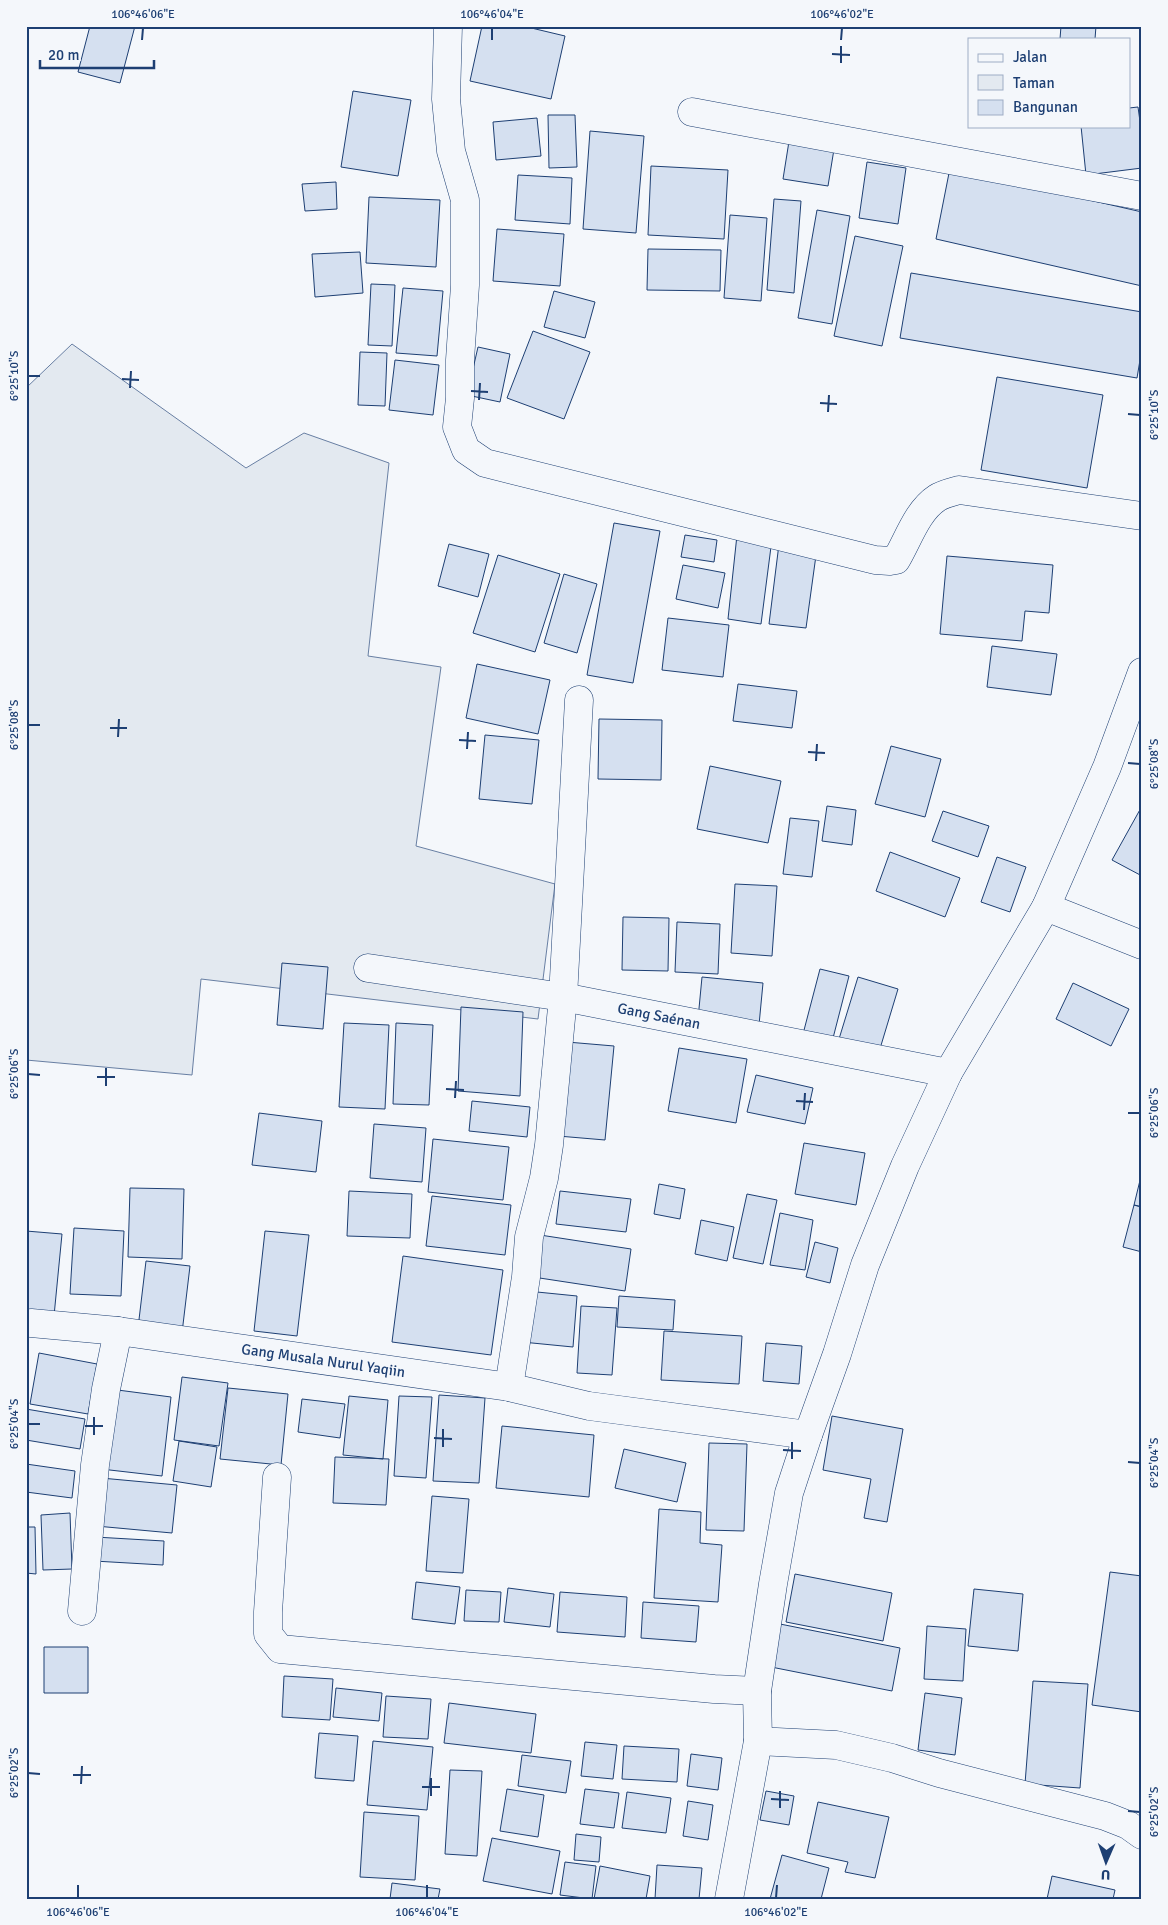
<svg xmlns="http://www.w3.org/2000/svg" width="1168" height="1925" font-family="Signika,sans-serif">
<rect width="100%" height="100%" fill="#f4f7fb"/>
<path fill="#e3e9f0" stroke="#687fa3" d="M 72,344 L 246,468 L 304,433 L 389,463 L 368,656 L 441,667 L 416,846 L 555,884 L 538,1019 L 201,979 L 192,1075 L 26,1060 L 26,388 Z"/>
<path fill="#d5e0f0" stroke="#1d3f73" d="M 90,26 L 135,26 L 120,83 L 78,72 Z
M 482,26 L 523,26 L 565,36 L 551,99 L 470,81 Z
M 1061,26 L 1096,26 L 1095,39 L 1060,39 Z
M 353,91 L 411,100 L 398,176 L 341,167 Z
M 1138,107 L 1142,136 L 1142,168 L 1086,175 L 1081,126 L 1129,126 L 1129,108 Z
M 548,115 L 575,115 L 577,167 L 549,168 Z
M 537,118 L 541,156 L 496,160 L 493,122 Z
M 590,131 L 644,136 L 636,233 L 583,229 Z
M 790,135 L 835,143 L 828,186 L 783,179 Z
M 867,162 L 906,168 L 898,224 L 859,218 Z
M 651,166 L 728,170 L 724,239 L 648,235 Z
M 950,168 L 1142,212 L 1142,286 L 936,239 Z
M 518,175 L 572,178 L 570,224 L 515,220 Z
M 336,182 L 337,209 L 305,211 L 302,184 Z
M 369,197 L 440,200 L 436,267 L 366,263 Z
M 774,199 L 801,201 L 794,293 L 767,290 Z
M 817,210 L 850,216 L 832,324 L 798,318 Z
M 730,215 L 767,218 L 761,301 L 724,298 Z
M 497,229 L 564,234 L 560,286 L 493,281 Z
M 855,236 L 903,246 L 882,346 L 834,336 Z
M 648,249 L 721,250 L 720,291 L 647,290 Z
M 360,252 L 363,293 L 315,297 L 312,254 Z
M 911,273 L 1142,312 L 1142,348 L 1137,378 L 900,338 Z
M 371,284 L 395,285 L 392,346 L 368,345 Z
M 403,288 L 443,291 L 437,356 L 396,353 Z
M 554,291 L 595,302 L 585,338 L 544,327 Z
M 533,331 L 590,352 L 564,419 L 507,398 Z
M 478,347 L 510,354 L 500,402 L 467,395 Z
M 360,352 L 387,353 L 385,406 L 358,405 Z
M 395,360 L 439,365 L 433,415 L 389,410 Z
M 997,377 L 1103,395 L 1087,488 L 981,470 Z
M 614,523 L 660,531 L 633,683 L 587,675 Z
M 685,535 L 717,540 L 714,562 L 681,557 Z
M 737,535 L 772,539 L 761,624 L 728,619 Z
M 449,544 L 489,554 L 478,597 L 438,586 Z
M 779,544 L 817,548 L 806,628 L 769,624 Z
M 498,555 L 560,574 L 535,652 L 473,633 Z
M 947,556 L 1053,565 L 1049,613 L 1025,611 L 1022,641 L 940,634 Z
M 683,565 L 725,573 L 718,608 L 676,599 Z
M 564,574 L 597,584 L 577,653 L 544,643 Z
M 668,618 L 729,625 L 723,677 L 662,670 Z
M 992,646 L 1057,654 L 1051,695 L 987,687 Z
M 477,664 L 550,680 L 538,734 L 466,718 Z
M 738,684 L 797,691 L 792,728 L 733,721 Z
M 599,719 L 662,720 L 661,780 L 598,779 Z
M 485,735 L 539,740 L 532,804 L 479,799 Z
M 891,746 L 941,759 L 925,817 L 875,804 Z
M 710,766 L 781,781 L 768,843 L 697,829 Z
M 827,806 L 856,810 L 852,845 L 822,841 Z
M 1142,806 L 1142,876 L 1112,860 Z
M 943,811 L 989,826 L 978,857 L 932,841 Z
M 790,818 L 819,821 L 812,877 L 783,874 Z
M 890,852 L 960,878 L 945,917 L 876,891 Z
M 997,857 L 1026,867 L 1010,912 L 981,902 Z
M 735,884 L 777,886 L 772,956 L 731,953 Z
M 623,917 L 669,918 L 668,971 L 622,970 Z
M 677,922 L 720,924 L 718,974 L 675,972 Z
M 282,963 L 328,967 L 323,1029 L 277,1025 Z
M 820,969 L 849,976 L 832,1042 L 803,1034 Z
M 702,977 L 763,983 L 759,1025 L 698,1019 Z
M 858,977 L 898,989 L 879,1052 L 839,1039 Z
M 1073,983 L 1129,1009 L 1111,1046 L 1056,1019 Z
M 461,1007 L 523,1012 L 520,1096 L 458,1091 Z
M 344,1023 L 389,1025 L 385,1109 L 339,1107 Z
M 396,1023 L 433,1025 L 429,1105 L 393,1104 Z
M 567,1042 L 614,1046 L 605,1140 L 558,1136 Z
M 679,1048 L 747,1059 L 736,1123 L 668,1111 Z
M 756,1075 L 813,1088 L 805,1124 L 747,1112 Z
M 472,1101 L 530,1107 L 527,1137 L 469,1131 Z
M 259,1113 L 322,1121 L 316,1172 L 252,1165 Z
M 374,1124 L 426,1128 L 422,1182 L 370,1178 Z
M 433,1139 L 509,1147 L 503,1200 L 428,1192 Z
M 804,1143 L 865,1153 L 856,1205 L 795,1194 Z
M 1142,1172 L 1142,1207 L 1134,1205 Z
M 659,1184 L 685,1189 L 680,1219 L 654,1214 Z
M 130,1188 L 184,1189 L 182,1259 L 128,1257 Z
M 349,1191 L 412,1194 L 410,1238 L 347,1236 Z
M 560,1191 L 631,1199 L 626,1232 L 556,1224 Z
M 747,1194 L 777,1200 L 763,1264 L 733,1258 Z
M 432,1196 L 511,1205 L 505,1255 L 426,1246 Z
M 1134,1205 L 1142,1207 L 1142,1252 L 1123,1247 Z
M 780,1213 L 813,1220 L 805,1270 L 770,1265 Z
M 701,1220 L 734,1227 L 727,1261 L 695,1254 Z
M 74,1228 L 124,1231 L 121,1296 L 70,1294 Z
M 26,1231 L 62,1234 L 54,1316 L 26,1314 Z
M 265,1231 L 309,1235 L 297,1336 L 254,1331 Z
M 540,1235 L 631,1249 L 625,1291 L 533,1277 Z
M 815,1242 L 838,1248 L 830,1283 L 806,1277 Z
M 403,1256 L 503,1270 L 491,1355 L 392,1342 Z
M 146,1261 L 190,1266 L 182,1333 L 138,1328 Z
M 527,1291 L 577,1296 L 573,1347 L 522,1342 Z
M 619,1296 L 675,1300 L 673,1330 L 617,1327 Z
M 581,1306 L 617,1308 L 612,1375 L 577,1373 Z
M 664,1331 L 742,1336 L 739,1384 L 661,1380 Z
M 766,1343 L 802,1346 L 799,1384 L 763,1381 Z
M 39,1353 L 97,1364 L 88,1414 L 30,1404 Z
M 182,1377 L 228,1383 L 219,1446 L 174,1440 Z
M 228,1388 L 288,1394 L 281,1465 L 220,1459 Z
M 110,1389 L 171,1397 L 162,1476 L 101,1469 Z
M 439,1395 L 485,1398 L 479,1483 L 433,1481 Z
M 349,1396 L 388,1400 L 383,1459 L 343,1455 Z
M 399,1396 L 432,1397 L 426,1478 L 394,1476 Z
M 302,1399 L 345,1404 L 340,1438 L 298,1432 Z
M 26,1409 L 85,1419 L 80,1449 L 26,1440 Z
M 832,1416 L 903,1429 L 887,1522 L 864,1518 L 871,1479 L 823,1470 Z
M 502,1426 L 594,1435 L 589,1497 L 496,1488 Z
M 179,1441 L 217,1447 L 211,1487 L 173,1481 Z
M 709,1443 L 747,1444 L 744,1531 L 706,1530 Z
M 624,1449 L 686,1463 L 677,1502 L 615,1488 Z
M 335,1457 L 389,1459 L 386,1505 L 333,1503 Z
M 26,1464 L 75,1471 L 72,1498 L 26,1492 Z
M 101,1478 L 177,1485 L 172,1533 L 96,1526 Z
M 432,1496 L 469,1499 L 463,1573 L 426,1571 Z
M 659,1509 L 701,1512 L 700,1543 L 722,1545 L 718,1602 L 654,1598 Z
M 70,1513 L 72,1569 L 43,1570 L 41,1515 Z
M 26,1527 L 35,1527 L 36,1574 L 26,1573 Z
M 95,1537 L 164,1541 L 163,1565 L 94,1561 Z
M 1110,1572 L 1142,1576 L 1142,1712 L 1092,1705 Z
M 795,1574 L 892,1593 L 883,1641 L 786,1622 Z
M 416,1582 L 460,1587 L 455,1624 L 412,1619 Z
M 508,1588 L 554,1594 L 550,1627 L 504,1622 Z
M 974,1589 L 1023,1594 L 1018,1651 L 968,1646 Z
M 466,1590 L 501,1592 L 499,1622 L 464,1621 Z
M 560,1592 L 627,1597 L 625,1637 L 557,1632 Z
M 643,1602 L 699,1606 L 696,1642 L 641,1638 Z
M 775,1623 L 900,1648 L 892,1691 L 766,1666 Z
M 927,1626 L 966,1629 L 963,1681 L 924,1679 Z
M 44,1647 L 88,1647 L 88,1693 L 44,1693 Z
M 284,1676 L 333,1679 L 330,1720 L 282,1717 Z
M 1033,1681 L 1088,1684 L 1080,1788 L 1025,1784 Z
M 336,1688 L 382,1693 L 379,1721 L 333,1717 Z
M 925,1693 L 962,1698 L 955,1755 L 918,1750 Z
M 386,1696 L 431,1699 L 428,1739 L 383,1737 Z
M 449,1703 L 536,1714 L 531,1753 L 444,1743 Z
M 319,1733 L 358,1736 L 354,1781 L 315,1778 Z
M 373,1741 L 433,1747 L 427,1810 L 367,1805 Z
M 585,1742 L 617,1745 L 613,1779 L 581,1776 Z
M 624,1746 L 679,1749 L 677,1782 L 622,1779 Z
M 691,1754 L 722,1758 L 718,1790 L 687,1786 Z
M 522,1755 L 571,1761 L 566,1793 L 518,1786 Z
M 450,1770 L 482,1771 L 477,1856 L 445,1854 Z
M 507,1789 L 544,1795 L 538,1837 L 500,1831 Z
M 585,1789 L 619,1793 L 614,1828 L 580,1824 Z
M 766,1791 L 794,1796 L 789,1825 L 760,1820 Z
M 627,1792 L 671,1798 L 666,1833 L 622,1828 Z
M 688,1801 L 713,1805 L 708,1840 L 683,1836 Z
M 818,1802 L 889,1817 L 875,1878 L 845,1872 L 848,1862 L 807,1853 Z
M 364,1812 L 419,1816 L 415,1880 L 360,1877 Z
M 576,1834 L 601,1837 L 599,1862 L 574,1860 Z
M 492,1838 L 560,1851 L 552,1894 L 483,1881 Z
M 782,1855 L 829,1868 L 821,1899 L 770,1899 Z
M 565,1862 L 596,1866 L 592,1899 L 560,1895 Z
M 657,1865 L 702,1868 L 699,1899 L 655,1899 Z
M 600,1866 L 650,1876 L 646,1899 L 594,1899 Z
M 1052,1876 L 1115,1890 L 1113,1899 L 1047,1899 Z
M 392,1883 L 440,1889 L 438,1899 L 390,1899 Z"/>
<g fill="none" stroke-linecap="round" stroke-linejoin="round">
<g stroke="#1d3f73" stroke-width="29">
<g id="minor">
<path d="M 448,26 L 446,99 L 451,151 L 465,200 L 465,285 L 460,360 L 460,398 L 457,427 L 466,450 L 485,463 L 875,560 L 890,561 L 896,560 C 908,540 917,511 937,498 C 943,494 952,492 959,490 L 1142,516"/>
<path d="M 692,112 L 1142,196"/>
<path d="M 1046,907 L 1142,945"/>
<path id="s1" d="M 368,968 L 563,997 L 948,1073"/>
<path d="M 31,1323 L 118,1331"/>
<path d="M 509,1387 L 526,1277 L 529,1237 L 544,1178 L 549,1145 L 563,997 L 579,700"/>
<path d="M 277,1477 L 268,1612 L 268,1634 L 280,1649 L 714,1689 L 757,1691"/>
<path id="s2" d="M 82,1611 L 95,1465 L 106,1389 L 118,1331 L 509,1387 L 589,1406 L 808,1435"/>
<path d="M 758,1741 L 836,1745 L 892,1758 L 939,1773 L 1105,1816 L 1128,1825 L 1142,1835"/>
<path d="M 729,1899 L 758,1741 L 757,1691 L 773,1584 L 789,1493 L 808,1435 L 837,1354 L 865,1265 L 905,1166 L 948,1073 L 1046,907 L 1107,767 L 1142,672"/>
</g>
</g>
<use href="#minor" stroke="#f4f7fb" stroke-width="28"/>
</g>
<path fill="none" stroke="#1d3f73" stroke-width="2" d="M 142,40 L 143,28M 492,40 L 492,28M 841,40 L 842,28M 832,54 L 850,55M 841,63 L 841,46M 28,376 L 40,376M 122,379 L 139,380M 130,388 L 131,371M 471,391 L 488,392M 479,400 L 480,383M 820,403 L 837,404M 828,412 L 829,395M 1128,414 L 1140,415M 28,725 L 40,725M 110,728 L 127,728M 118,737 L 119,719M 459,740 L 476,741M 467,749 L 468,732M 808,752 L 825,753M 816,761 L 817,744M 1128,763 L 1140,764M 28,1074 L 40,1075M 97,1077 L 115,1077M 106,1086 L 106,1068M 446,1089 L 464,1090M 455,1098 L 456,1081M 796,1101 L 813,1102M 804,1110 L 805,1093M 1128,1113 L 1140,1113M 28,1424 L 40,1424M 85,1426 L 103,1426M 94,1435 L 94,1417M 434,1438 L 452,1439M 443,1447 L 443,1429M 783,1450 L 801,1451M 792,1459 L 792,1442M 1128,1462 L 1140,1463M 28,1773 L 40,1774M 73,1775 L 91,1775M 81,1784 L 82,1766M 422,1787 L 440,1787M 431,1796 L 431,1778M 771,1799 L 789,1800M 780,1808 L 780,1791M 1128,1811 L 1140,1812M 78,1898 L 78,1885M 427,1898 L 427,1885M 776,1898 L 777,1885"/>
<g text-anchor="middle" dominant-baseline="central" stroke-width="4" stroke-linejoin="round" paint-order="stroke">
<g font-size="15" fill="#1d3f73" stroke="#f4f7fb">
<text stroke="none"><textPath href="#s1" startOffset="295">Gang Saénan</textPath></text>
<text stroke="none"><textPath href="#s2" startOffset="490">Gang Musala Nurul Yaqiin</textPath></text>
</g>
</g>
<rect width="1168" height="1925" fill="none" stroke="#f4f7fb" stroke-width="55"/>
<rect x="968" y="38" width="162" height="90" fill="#f4f7fb" stroke="#9eadc5"/>
<rect x="978" y="54" width="25" height="8" fill="#f4f7fb" stroke="#9eadc5"/>
<text x="1013" y="62" font-size="15" fill="#1d3f73">Jalan</text>
<rect x="978" y="75" width="25" height="15" fill="#e3e9f0" stroke="#9eadc5"/>
<text x="1013" y="88" font-size="15" fill="#1d3f73">Taman</text>
<rect x="978" y="100" width="25" height="15" fill="#d5e0f0" stroke="#9eadc5"/>
<text x="1013" y="112" font-size="15" fill="#1d3f73">Bangunan</text>
<g transform="translate(1106 1862) rotate(182)" stroke="#f4f7fb" stroke-width="4" paint-order="stroke">
<path d="M0-4L9 19L0 12L-9 19Z" fill="#1d3f73"/>
<text y="-8" font-size="14" font-weight="bold" text-anchor="middle" fill="#1d3f73">U</text>
</g>
<path d="M40 60v8h114v-8" fill="none" stroke="#1d3f73" stroke-width="2.5"/>
<text x="48" y="60" font-size="15" fill="#1d3f73" stroke="#f4f7fb" stroke-width="4" paint-order="stroke">20 m</text>
<rect x="28" y="28" width="1112" height="1870" fill="none" stroke="#1d3f73" stroke-width="2"/>
<g font-size="12" text-anchor="middle" fill="#1d3f73">
<text x="143" y="18">106°46'06"E</text>
<text x="492" y="18">106°46'04"E</text>
<text x="842" y="18">106°46'02"E</text>
<text transform="translate(14 376) rotate(-90)" y="4">6°25'10"S</text>
<text transform="translate(1154 415) rotate(-90)" y="4">6°25'10"S</text>
<text transform="translate(14 725) rotate(-90)" y="4">6°25'08"S</text>
<text transform="translate(1154 764) rotate(-90)" y="4">6°25'08"S</text>
<text transform="translate(14 1074) rotate(-90)" y="4">6°25'06"S</text>
<text transform="translate(1154 1113) rotate(-90)" y="4">6°25'06"S</text>
<text transform="translate(14 1424) rotate(-90)" y="4">6°25'04"S</text>
<text transform="translate(1154 1463) rotate(-90)" y="4">6°25'04"S</text>
<text transform="translate(14 1773) rotate(-90)" y="4">6°25'02"S</text>
<text transform="translate(1154 1812) rotate(-90)" y="4">6°25'02"S</text>
<text x="78" y="1916">106°46'06"E</text>
<text x="427" y="1916">106°46'04"E</text>
<text x="776" y="1916">106°46'02"E</text>
</g>
</svg>
